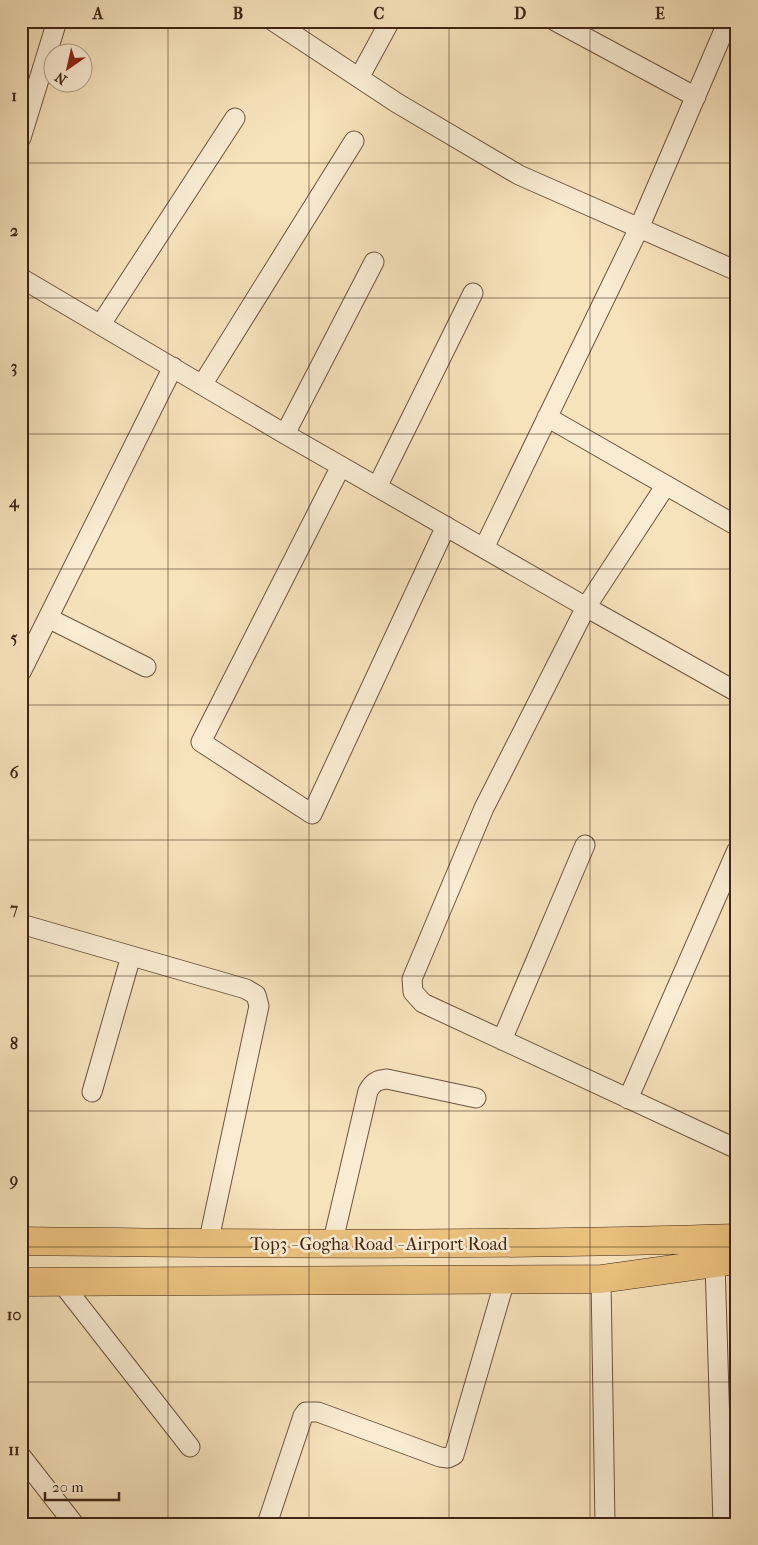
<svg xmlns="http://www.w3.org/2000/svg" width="758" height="1545" font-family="'IM FELL French Canon',serif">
<rect width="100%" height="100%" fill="#f6e2bb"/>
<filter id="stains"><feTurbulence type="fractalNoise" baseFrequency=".004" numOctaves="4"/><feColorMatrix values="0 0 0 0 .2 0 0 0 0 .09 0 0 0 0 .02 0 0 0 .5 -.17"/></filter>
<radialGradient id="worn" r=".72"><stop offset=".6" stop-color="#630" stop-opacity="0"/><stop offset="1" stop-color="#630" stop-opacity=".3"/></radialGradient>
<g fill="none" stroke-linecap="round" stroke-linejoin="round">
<g stroke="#6d543f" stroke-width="21">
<path id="minor" d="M 273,21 L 397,103 L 519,175 L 737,271
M 555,21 L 696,97
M 359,78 L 390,21
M 21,138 L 57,21
M 21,278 L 285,434 L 586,607 L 666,485
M 101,324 L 235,118
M 202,385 L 354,141
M 547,417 L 737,526
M 285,434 L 374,262
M 341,466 L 201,742 L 312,814 L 446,526
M 377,487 L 473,293
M 484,548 L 639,228 L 728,21
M 48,618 L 146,667
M 21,672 L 173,367
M 737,692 L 586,607 L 484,808 L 412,979 L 413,992 L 423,1003 L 737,1149
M 21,924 L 246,989 L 256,995 L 259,1006 L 208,1244
M 502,1040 L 585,845
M 92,1092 L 131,956
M 628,1099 L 737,850
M 332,1245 L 368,1091 C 373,1082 377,1080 387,1079 L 476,1098
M 715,1263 L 723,1524
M 601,1279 L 605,1524
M 61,1282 L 190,1447
M 21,1456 L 74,1524
M 267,1524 L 303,1416 L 306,1412 L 318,1412 L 440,1457 L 448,1458 L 454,1455 L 505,1280"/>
</g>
<g stroke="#3f2516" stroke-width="29">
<path id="primary" d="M 21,1241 C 260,1244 498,1246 737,1238
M 21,1282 L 601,1279 L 737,1260"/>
</g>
<use href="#minor" stroke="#f9ecd3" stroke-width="19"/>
<use href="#primary" stroke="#ebc17e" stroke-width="28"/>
</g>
<path fill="none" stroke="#3f2516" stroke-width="1" stroke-opacity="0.55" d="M 168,21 L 168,1524M 309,21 L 309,1524M 449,21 L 449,1524M 590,21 L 590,1524M 21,163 L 737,163M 21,298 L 737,298M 21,434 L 737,434M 21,569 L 737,569M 21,705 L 737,705M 21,840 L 737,840M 21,976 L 737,976M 21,1111 L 737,1111M 21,1247 L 737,1247M 21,1382 L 737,1382"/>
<g text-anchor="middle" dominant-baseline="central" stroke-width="5" stroke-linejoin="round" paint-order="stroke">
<g font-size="18" fill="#3f2516" stroke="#f9ecd3">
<text x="379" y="1244">Top3 - Gogha Road - Airport Road</text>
</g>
</g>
<rect width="758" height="1545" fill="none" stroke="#f6e2bb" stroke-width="55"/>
<g transform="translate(68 68) rotate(214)"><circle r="24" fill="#f9ecd3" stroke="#af9c87"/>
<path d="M0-4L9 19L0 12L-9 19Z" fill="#8f2418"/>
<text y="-8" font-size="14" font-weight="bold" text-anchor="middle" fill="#3f2516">N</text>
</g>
<path d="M45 1492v8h74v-8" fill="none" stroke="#3f2516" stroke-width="2.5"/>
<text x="52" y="1492" font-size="15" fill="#3f2516" stroke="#f9ecd3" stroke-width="4" paint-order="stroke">20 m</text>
<rect x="28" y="28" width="702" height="1490" fill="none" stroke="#3f2516" stroke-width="2"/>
<g font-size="16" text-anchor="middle" font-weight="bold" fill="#3f2516">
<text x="98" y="19">A</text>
<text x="238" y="19">B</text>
<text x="379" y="19">C</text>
<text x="520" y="19">D</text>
<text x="660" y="19">E</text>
<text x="14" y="101">1</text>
<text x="14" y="236">2</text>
<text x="14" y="372">3</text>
<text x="14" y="507">4</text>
<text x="14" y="643">5</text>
<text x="14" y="778">6</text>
<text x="14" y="914">7</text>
<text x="14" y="1049">8</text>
<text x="14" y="1185">9</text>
<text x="14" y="1320">10</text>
<text x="14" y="1455">11</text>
</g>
<rect width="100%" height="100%" filter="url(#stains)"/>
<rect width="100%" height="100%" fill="url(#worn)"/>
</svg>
